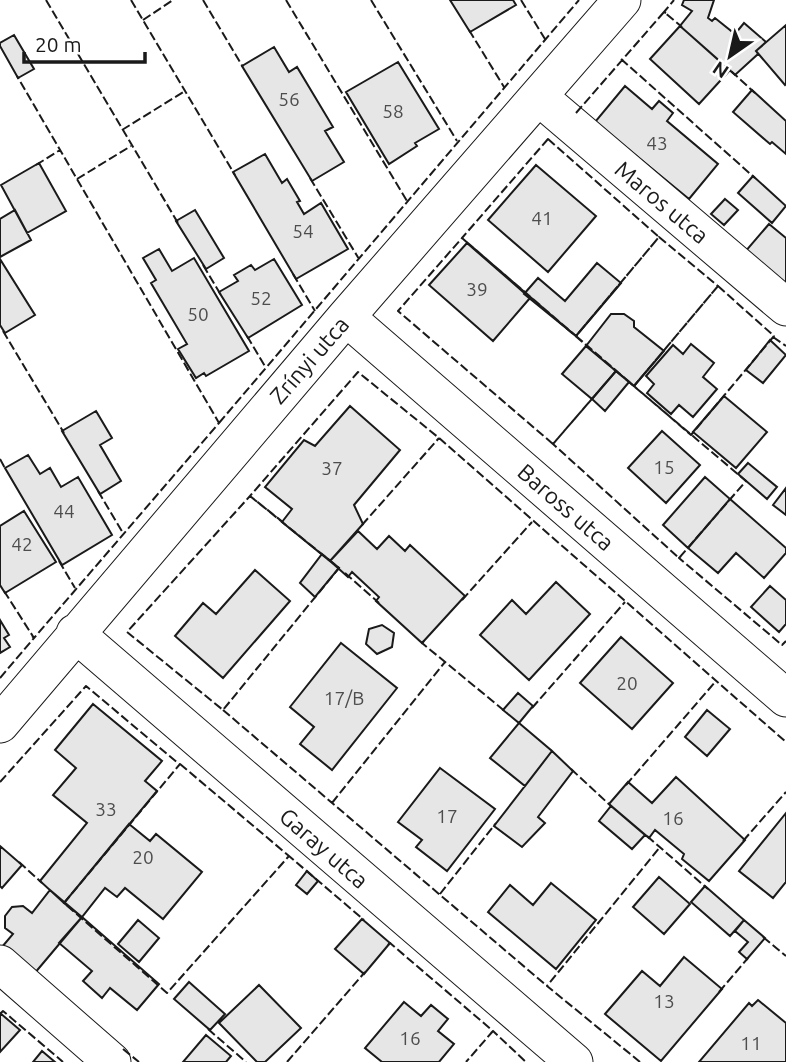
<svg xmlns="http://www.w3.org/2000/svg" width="786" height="1062" font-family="Ubuntu,sans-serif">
<rect width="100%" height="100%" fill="#fff"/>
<path fill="#e6e6e6" stroke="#1a1a1a" stroke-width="2" d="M 450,0 L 513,0 L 516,5 L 470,32 Z
M 684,0 L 714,0 L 708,18 L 712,21 L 715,18 L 735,34 L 744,23 L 766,42 L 756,51 L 758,54 L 735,75 L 680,26 L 692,11 L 682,5 Z
M 786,25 L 786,84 L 785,85 L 756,51 Z
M 680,26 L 730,70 L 699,104 L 650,59 Z
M 14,35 L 34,69 L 18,78 L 0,46 L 0,43 Z
M 274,47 L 289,72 L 297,67 L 333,127 L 325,131 L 344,162 L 312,181 L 242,66 Z
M 398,62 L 439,129 L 415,143 L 417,146 L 389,164 L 346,92 Z
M 625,86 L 652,109 L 659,101 L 673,113 L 667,121 L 718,164 L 689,199 L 595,122 Z
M 752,90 L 786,121 L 786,154 L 772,142 L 770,144 L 733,112 Z
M 265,154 L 282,183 L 287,179 L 300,201 L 297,202 L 304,214 L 321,203 L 348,249 L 296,279 L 233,172 Z
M 39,163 L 66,211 L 27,233 L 1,185 Z
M 536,165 L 596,216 L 548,272 L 488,220 Z
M 753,176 L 786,206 L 772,223 L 738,193 Z
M 725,199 L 738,210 L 724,225 L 711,214 Z
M 15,210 L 31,240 L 0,257 L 0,219 Z
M 195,210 L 224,258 L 206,269 L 176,221 Z
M 769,224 L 786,238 L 786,284 L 744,253 Z
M 467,243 L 530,298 L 493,341 L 429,285 Z
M 159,249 L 172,271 L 194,258 L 249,351 L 206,376 L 204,373 L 196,378 L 178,349 L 187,344 L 151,283 L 156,280 L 143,258 Z
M 0,259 L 35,315 L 5,333 L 0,325 Z
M 274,259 L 302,305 L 248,338 L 219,292 L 238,281 L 234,275 L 251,265 L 255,270 Z
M 597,263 L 621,283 L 576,336 L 524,294 L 538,278 L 565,301 Z
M 611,314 L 624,314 L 634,321 L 634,327 L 664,351 L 634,386 L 586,346 Z
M 770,340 L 786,355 L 763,383 L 746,370 Z
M 691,344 L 714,363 L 703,377 L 717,389 L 693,417 L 679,405 L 671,414 L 647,393 L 654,384 L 646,376 L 673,345 L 683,354 Z
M 586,346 L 616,371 L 592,399 L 562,374 Z
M 616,371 L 629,382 L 605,411 L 592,399 Z
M 724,396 L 767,432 L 736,468 L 693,432 Z
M 350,406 L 400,450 L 354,505 L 363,524 L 330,561 L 282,522 L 292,509 L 265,487 L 304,440 L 315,446 Z
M 96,411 L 112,438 L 100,445 L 121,481 L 100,494 L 62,431 Z
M 662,431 L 700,465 L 666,503 L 628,468 Z
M 28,455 L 40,474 L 50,468 L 61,487 L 78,477 L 112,535 L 62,565 L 5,468 Z
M 748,463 L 777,487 L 767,499 L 738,474 Z
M 705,477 L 730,499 L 688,548 L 663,525 Z
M 786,488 L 786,515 L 773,505 Z
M 730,499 L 786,548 L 786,553 L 764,578 L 736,553 L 718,573 L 688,548 Z
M 24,511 L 56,562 L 5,593 L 0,585 L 0,526 Z
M 358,531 L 377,549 L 389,536 L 405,551 L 410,545 L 465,596 L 422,643 L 376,601 L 379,597 L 352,572 L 348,577 L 330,561 Z
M 322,554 L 339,568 L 315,597 L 300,583 Z
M 255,570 L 290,601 L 223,678 L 175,636 L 203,603 L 216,614 Z
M 556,582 L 590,614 L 529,680 L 480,635 L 512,600 L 526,614 Z
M 770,586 L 786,600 L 786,624 L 779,632 L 751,607 Z
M 0,620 L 9,635 L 4,638 L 10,647 L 0,653 Z
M 382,625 L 394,633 L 392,647 L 377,654 L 366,644 L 369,629 Z
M 621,637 L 673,683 L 632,729 L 580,683 Z
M 341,643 L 397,688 L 332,770 L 300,744 L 314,727 L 290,707 Z
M 518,693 L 533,706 L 519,723 L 503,710 Z
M 93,704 L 162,761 L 145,781 L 157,791 L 64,903 L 40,881 L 87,823 L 53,795 L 76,768 L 55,750 Z
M 707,710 L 730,729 L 707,756 L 685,737 Z
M 519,723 L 552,751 L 525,786 L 490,758 Z
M 552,751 L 573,771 L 538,817 L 545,823 L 522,847 L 494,826 Z
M 440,768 L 495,809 L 447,871 L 416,847 L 422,840 L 398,822 Z
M 676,777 L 745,840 L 709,881 L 682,859 L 684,854 L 655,830 L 649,838 L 609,804 L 628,782 L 652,803 Z
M 611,806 L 645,835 L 632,849 L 599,821 Z
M 786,813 L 786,882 L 773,898 L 739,871 Z
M 129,824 L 150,841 L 156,834 L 202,872 L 163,919 L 125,888 L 117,897 L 105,888 L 82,917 L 64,903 Z
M 0,846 L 22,865 L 2,888 L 0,886 Z
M 307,871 L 318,881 L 307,894 L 296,885 Z
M 659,877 L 690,904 L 664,934 L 633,907 Z
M 551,883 L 596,920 L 556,969 L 488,912 L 510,885 L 533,905 Z
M 705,886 L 744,920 L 730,936 L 691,902 Z
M 50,890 L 82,917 L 34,974 L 2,947 L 13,934 L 5,928 L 5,916 L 12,907 L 23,906 L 32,913 Z
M 82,917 L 159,984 L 137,1010 L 110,988 L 102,998 L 83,981 L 92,971 L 59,943 Z
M 362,919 L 390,943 L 364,974 L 335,949 Z
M 138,920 L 159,938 L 139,962 L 118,944 Z
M 744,920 L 765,938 L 747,959 L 739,952 L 748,942 L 735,931 Z
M 684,957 L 722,989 L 661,1061 L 605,1014 L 642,971 L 660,986 Z
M 189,982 L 225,1014 L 210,1030 L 174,999 Z
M 259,985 L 301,1028 L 265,1062 L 257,1062 L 219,1023 Z
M 758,1000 L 786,1023 L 786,1062 L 699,1062 L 749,1003 L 752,1006 Z
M 404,1002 L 421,1016 L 431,1005 L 448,1019 L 438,1031 L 454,1044 L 439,1062 L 382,1062 L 365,1048 Z
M 0,1013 L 20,1030 L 0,1052 Z
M 206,1035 L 231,1056 L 226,1062 L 183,1062 Z
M 42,1051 L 55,1062 L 33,1062 Z"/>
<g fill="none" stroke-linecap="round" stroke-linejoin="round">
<g stroke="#1a1a1a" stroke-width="39">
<path id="minor" d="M 539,97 L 786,307
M 346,317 L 786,698
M 75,633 L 574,1062
M 0,724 L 346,317 L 622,0
M 0,964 L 112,1062"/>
</g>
<use href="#minor" stroke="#fff" stroke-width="37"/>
<path stroke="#1a1a1a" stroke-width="2" stroke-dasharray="9 3.5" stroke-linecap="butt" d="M 46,0 L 178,223
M 131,0 L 235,175
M 203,0 L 243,67
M 286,0 L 407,201
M 371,0 L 457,141
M 521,0 L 545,39
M 666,13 L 664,12 L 674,0
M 143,20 L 173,0
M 469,30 L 504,87
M 621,59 L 755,178
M 731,71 L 755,93
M 576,113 L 664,12 L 682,27
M 122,130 L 185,91
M 548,139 L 659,237 L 576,336 L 462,238 Z
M 36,165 L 60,150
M 310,178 L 359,259
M 77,179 L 131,146
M 659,237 L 718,286 L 634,386 L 576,336 Z
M 462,238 L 616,371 L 553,444 L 398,311 Z
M 203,265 L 221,295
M 293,274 L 315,311
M 718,286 L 774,336 L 691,435 L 634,386 Z
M 3,331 L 64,433
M 247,336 L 266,368
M 773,337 L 786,346
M 616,371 L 746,481 L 679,558 L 553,444 Z
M 219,423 L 579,0
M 0,459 L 6,470
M 98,491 L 123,533
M 250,496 L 339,568 L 223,710 L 127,632 Z
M 284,523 L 250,496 L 358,372 L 439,438 L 786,742
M 362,525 L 439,438
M 681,556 L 679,558 L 782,645 L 786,641
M 59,561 L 75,588
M 345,573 L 379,603
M 4,591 L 34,638 L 219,423 L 17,76
M 462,600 L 532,522
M 424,641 L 422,643 L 507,713
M 0,678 L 34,638 L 32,636
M 532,708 L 625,602
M 223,710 L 547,986
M 180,764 L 289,856 L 167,993 L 64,903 Z
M 571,769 L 612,807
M 0,782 L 86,686 L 179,764
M 626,785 L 716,681
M 332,803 L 445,662
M 647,836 L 708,889
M 743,841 L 786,792
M 287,858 L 289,856 L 364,920
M 19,862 L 42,883
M 440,894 L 496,823
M 763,937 L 786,956
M 388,945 L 390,943 L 493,1031 L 466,1062
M 719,992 L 748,958
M 0,1014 L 3,1011 L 63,1062
M 208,1029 L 246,1062
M 491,1033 L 493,1031 L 526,1062
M 123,1049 L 139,1062
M 287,1062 L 365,972
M 640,1062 L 547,986 L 660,847"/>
</g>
<g text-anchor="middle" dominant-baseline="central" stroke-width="5" stroke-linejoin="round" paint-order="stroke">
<g font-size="19" fill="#4d4d4d">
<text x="289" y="99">56</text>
<text x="393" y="111">58</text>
<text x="657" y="143">43</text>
<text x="542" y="218">41</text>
<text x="303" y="231">54</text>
<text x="477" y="289">39</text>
<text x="261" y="298">52</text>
<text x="198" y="314">50</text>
<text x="664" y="467">15</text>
<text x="332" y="468">37</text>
<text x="64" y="511">44</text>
<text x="22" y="544">42</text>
<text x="627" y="683">20</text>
<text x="344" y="698">17/B</text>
<text x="106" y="809">33</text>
<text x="447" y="816">17</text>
<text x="673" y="818">16</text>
<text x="143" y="857">20</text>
<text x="664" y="1001">13</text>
<text x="410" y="1038">16</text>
<text x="751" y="1043">11</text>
</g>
<g font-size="23" fill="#1a1a1a" stroke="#fff">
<text transform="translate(662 202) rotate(40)">Maros utca</text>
<text transform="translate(309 360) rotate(-49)">Zrínyi utca</text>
<text transform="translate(566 507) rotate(41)">Baross utca</text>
<text transform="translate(324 848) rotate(41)">Garay utca</text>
</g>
</g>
<g transform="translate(730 56) rotate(214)" stroke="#ffffff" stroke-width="5" paint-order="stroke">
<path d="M0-5L12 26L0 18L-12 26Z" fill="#1a1a1a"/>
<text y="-10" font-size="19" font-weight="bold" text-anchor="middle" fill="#1a1a1a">N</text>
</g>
<path d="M24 52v10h121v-10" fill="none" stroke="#1a1a1a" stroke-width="3.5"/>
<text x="35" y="52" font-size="21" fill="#1a1a1a" stroke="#ffffff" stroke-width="5" paint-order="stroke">20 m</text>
</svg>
